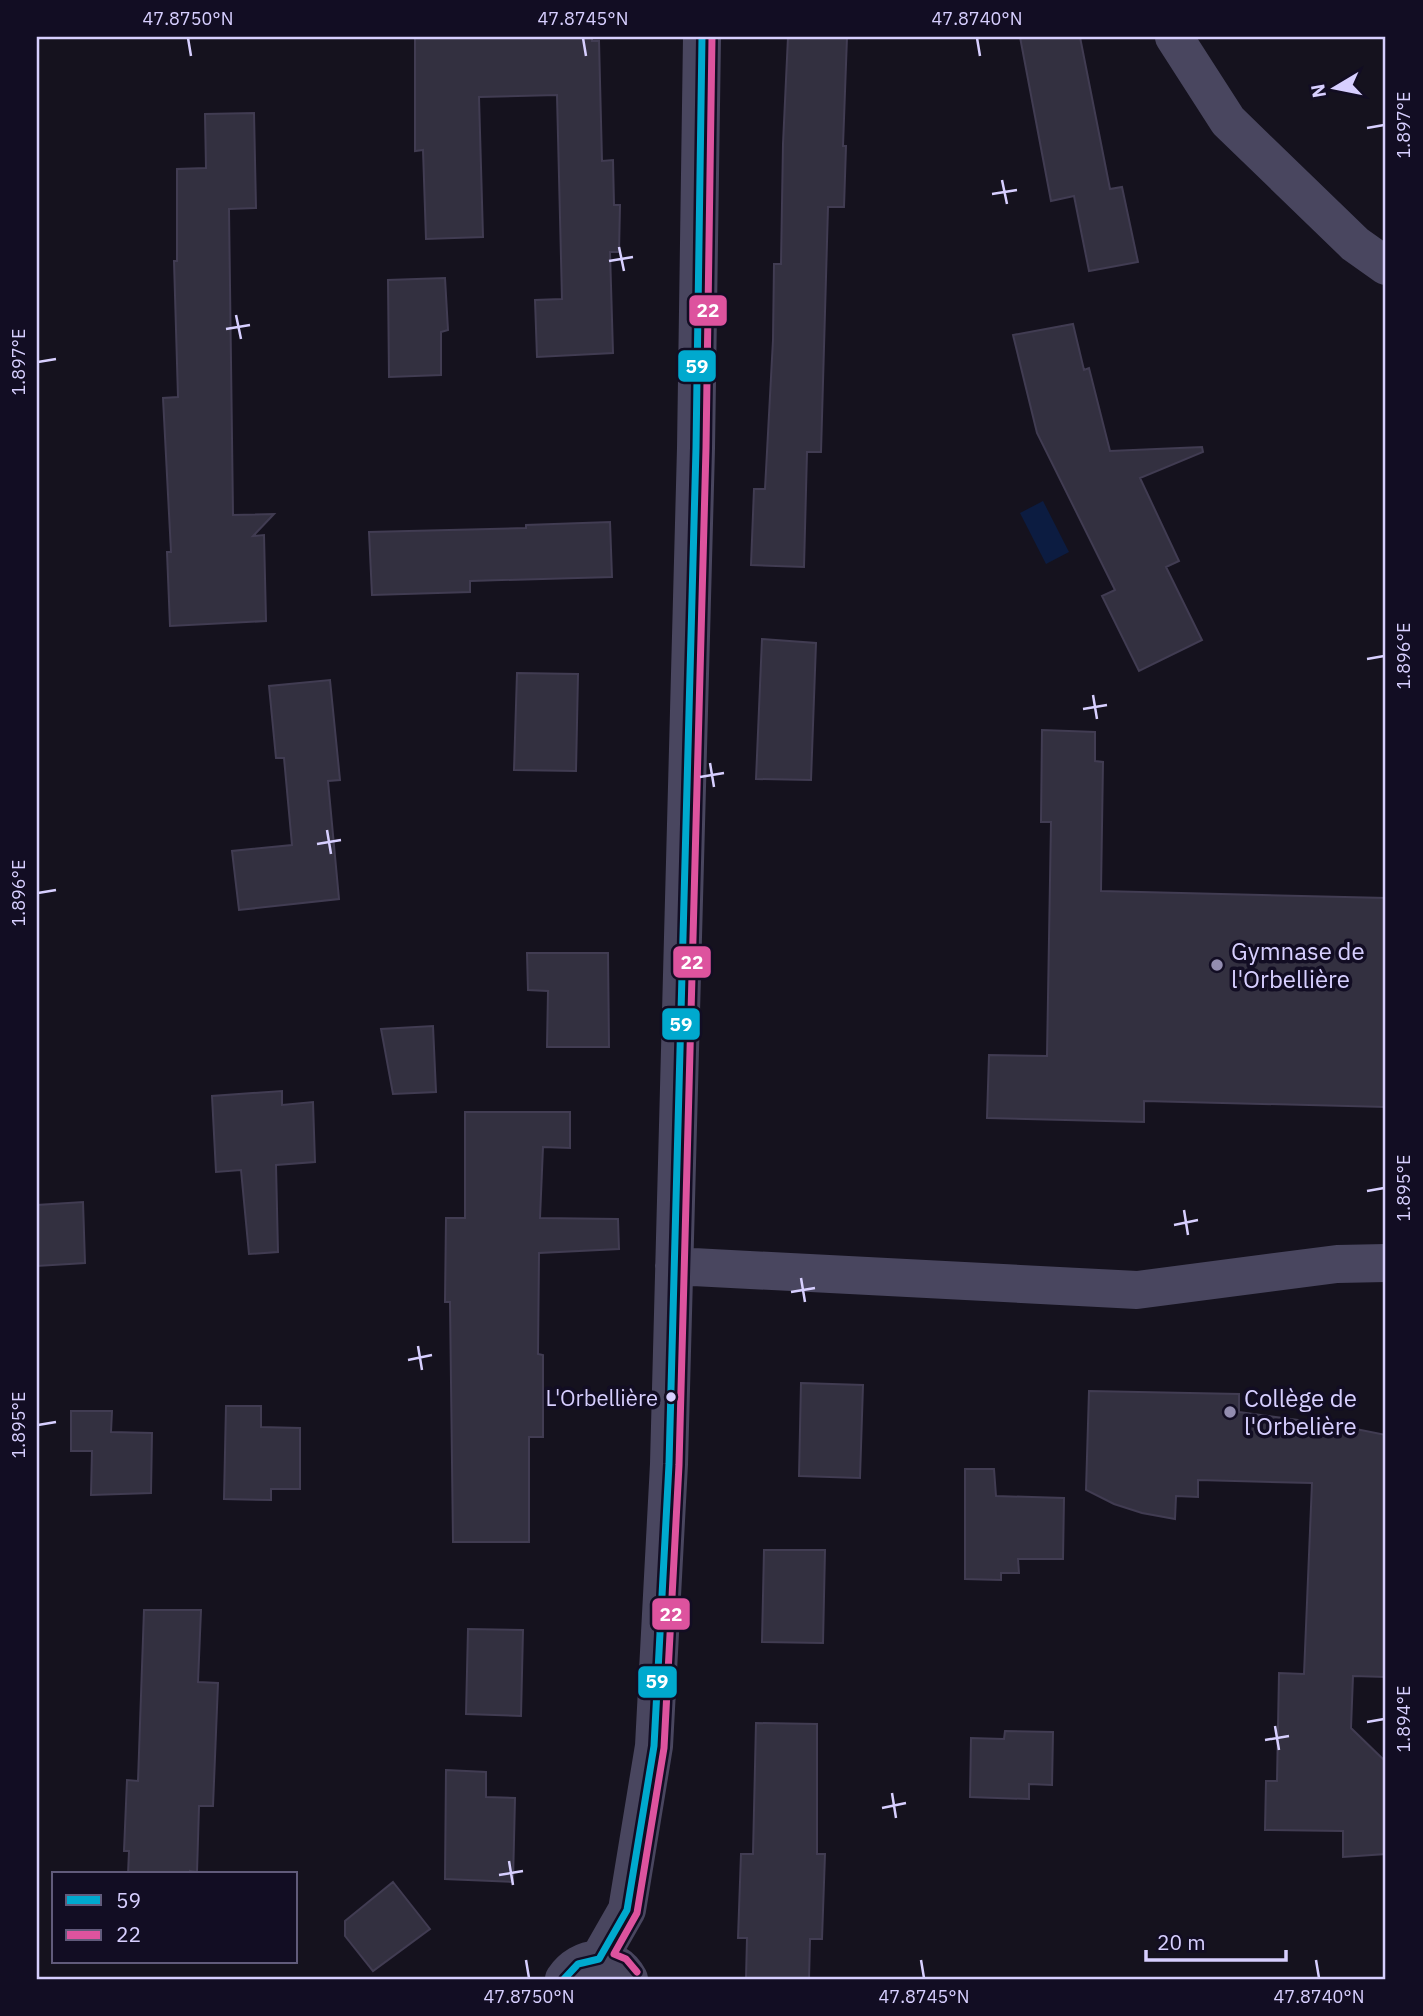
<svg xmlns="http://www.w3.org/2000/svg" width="1423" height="2016" font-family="'IBM Plex Sans',sans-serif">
<rect width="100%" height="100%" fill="#15121e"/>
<path fill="#0c1c41" d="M 1043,501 L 1069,552 L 1046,564 L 1020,513 Z"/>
<path fill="#333040" stroke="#413c52" stroke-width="2" d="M 415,37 L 592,37 L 592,41 L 599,41 L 602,161 L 613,160 L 614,205 L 620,205 L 619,252 L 610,252 L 613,353 L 537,357 L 535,300 L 562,299 L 557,95 L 479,97 L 483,237 L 426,239 L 423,150 L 415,151 Z
M 788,37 L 847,37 L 843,146 L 846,146 L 844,207 L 828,207 L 821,452 L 807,452 L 804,567 L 751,565 L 754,489 L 765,489 L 773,340 L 774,264 L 781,264 L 783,144 Z
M 1020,37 L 1080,37 L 1110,189 L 1122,187 L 1138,262 L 1089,271 L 1074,196 L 1051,201 Z
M 254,113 L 256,208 L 229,209 L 233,515 L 274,514 L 253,536 L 264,535 L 266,621 L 170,626 L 167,552 L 171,552 L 163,398 L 178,397 L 174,261 L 177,261 L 177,169 L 206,168 L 205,114 Z
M 445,278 L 448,330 L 441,332 L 441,375 L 389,377 L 388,280 Z
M 1073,324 L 1084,370 L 1089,368 L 1110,451 L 1202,447 L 1203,452 L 1140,478 L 1179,561 L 1166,567 L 1202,640 L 1139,671 L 1102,596 L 1115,590 L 1037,433 L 1013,335 Z
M 610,522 L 612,577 L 470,581 L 470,592 L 372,595 L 369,532 L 526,528 L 526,525 Z
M 762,639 L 816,643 L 811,780 L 756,779 Z
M 517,673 L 578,674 L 576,771 L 514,770 Z
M 330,680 L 340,780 L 328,781 L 339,899 L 239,910 L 232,851 L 292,845 L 284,758 L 276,758 L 269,686 Z
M 1042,730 L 1095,732 L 1095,761 L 1103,762 L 1101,891 L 1386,898 L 1386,1107 L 1144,1101 L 1144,1122 L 987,1118 L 989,1055 L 1047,1056 L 1051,822 L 1041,822 Z
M 527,953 L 608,953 L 609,1047 L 547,1047 L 548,991 L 528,990 Z
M 433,1026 L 436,1092 L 393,1094 L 381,1029 Z
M 282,1091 L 282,1105 L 313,1102 L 315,1162 L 276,1165 L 278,1252 L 249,1254 L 241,1170 L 216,1172 L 212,1096 Z
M 465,1112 L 570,1112 L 570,1148 L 543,1147 L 540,1218 L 618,1219 L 619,1249 L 539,1253 L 538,1354 L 543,1355 L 543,1437 L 529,1437 L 529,1542 L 453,1542 L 450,1302 L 445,1302 L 446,1218 L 465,1218 Z
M 83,1202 L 85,1263 L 37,1266 L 37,1205 Z
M 801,1383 L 863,1385 L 860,1478 L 799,1476 Z
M 1089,1391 L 1239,1394 L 1239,1412 L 1336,1425 L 1386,1435 L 1386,1677 L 1353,1676 L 1351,1728 L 1386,1762 L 1386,1854 L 1343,1857 L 1343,1831 L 1265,1830 L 1266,1781 L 1277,1781 L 1279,1673 L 1304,1674 L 1312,1483 L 1198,1480 L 1198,1497 L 1176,1496 L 1175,1519 L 1142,1513 L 1114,1504 L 1086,1490 Z
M 226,1406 L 261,1406 L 261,1427 L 300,1428 L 300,1489 L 271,1489 L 271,1500 L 224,1499 Z
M 71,1411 L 112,1411 L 111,1432 L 152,1433 L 151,1493 L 91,1495 L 92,1451 L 71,1451 Z
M 965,1469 L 994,1469 L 996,1496 L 1064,1498 L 1063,1559 L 1018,1559 L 1019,1573 L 1001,1573 L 1001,1580 L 965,1579 Z
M 764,1550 L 825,1550 L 823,1643 L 762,1642 Z
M 144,1610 L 201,1610 L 198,1682 L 218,1683 L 213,1806 L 199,1806 L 197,1872 L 190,1871 L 190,1874 L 128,1874 L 129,1851 L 124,1851 L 127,1780 L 138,1781 Z
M 468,1629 L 523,1630 L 521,1716 L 466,1714 Z
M 756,1723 L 817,1724 L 817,1854 L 825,1854 L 822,1939 L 810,1939 L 809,1979 L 746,1979 L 747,1938 L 738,1938 L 741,1854 L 753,1854 Z
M 1005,1731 L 1053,1732 L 1052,1785 L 1029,1784 L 1029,1799 L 970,1797 L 971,1738 L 1004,1739 Z
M 446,1770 L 486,1772 L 486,1797 L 515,1798 L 513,1882 L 445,1879 Z
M 393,1882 L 430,1929 L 373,1971 L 345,1936 L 345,1921 Z"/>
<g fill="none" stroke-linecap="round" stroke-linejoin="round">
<path stroke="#49465f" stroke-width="38" d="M 1174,37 L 1228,121 L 1355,244 L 1386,266
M 674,1266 L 1137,1290 L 1337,1264 L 1386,1263
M 599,1959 L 627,1910 L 654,1746 L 669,1464 L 696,448 L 702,37
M 564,1979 C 580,1955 614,1951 629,1979"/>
<g stroke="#120d23" stroke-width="12">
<path id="bus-1" d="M 564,1979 L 578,1964 L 599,1959 L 627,1910 L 654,1746 L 669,1464 L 696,448 L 702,37"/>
</g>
<g stroke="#120d23" stroke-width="12">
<path id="bus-2" d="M 637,1972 L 626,1959 L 614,1954 L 637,1913 L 664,1748 L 679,1465 L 706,448 L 712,37"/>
</g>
<use href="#bus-1" stroke="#00a9ce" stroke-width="7"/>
<use href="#bus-2" stroke="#dd539e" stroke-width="7"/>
</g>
<path fill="none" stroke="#d7cfff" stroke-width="2.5" d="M 188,38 L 191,56M 583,38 L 586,56M 977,38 L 980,56M 1367,128 L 1384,125M 1002,180 L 1007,204M 992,194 L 1017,190M 619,247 L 624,271M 609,261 L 633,257M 236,315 L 241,339M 226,329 L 250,325M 38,362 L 56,359M 1367,659 L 1384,656M 1093,695 L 1097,719M 1083,709 L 1107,705M 710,763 L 714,787M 700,777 L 724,773M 327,830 L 331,854M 317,844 L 341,840M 38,893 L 56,890M 1367,1191 L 1384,1188M 1184,1210 L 1188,1235M 1174,1225 L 1198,1220M 801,1278 L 805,1302M 791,1292 L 815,1288M 418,1346 L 422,1370M 408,1360 L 432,1355M 38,1425 L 56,1422M 1367,1722 L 1384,1719M 1275,1726 L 1279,1750M 1265,1740 L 1289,1736M 892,1793 L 896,1818M 882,1808 L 906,1803M 509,1861 L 513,1885M 499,1875 L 523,1871M 526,1960 L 529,1978M 921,1960 L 924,1978M 1316,1960 L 1319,1978"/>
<g fill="#938db0" stroke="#120d23" stroke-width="2.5">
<circle cx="1217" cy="965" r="7"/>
<circle cx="1230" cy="1412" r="7"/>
</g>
<circle fill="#d7cfff" stroke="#120d23" stroke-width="2.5" cx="671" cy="1397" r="6"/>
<g text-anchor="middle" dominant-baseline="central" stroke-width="7" stroke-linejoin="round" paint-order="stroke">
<g font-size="22" fill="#d7cfff" stroke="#120d23" text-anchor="end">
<text x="658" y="1397">L'Orbellière</text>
</g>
<g font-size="24" fill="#d7cfff" stroke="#120d23" text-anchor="start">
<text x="1231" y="951">Gymnase de<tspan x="1231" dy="28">l'Orbellière</tspan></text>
<text x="1244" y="1398">Collège de<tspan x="1244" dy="28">l'Orbelière</tspan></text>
</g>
</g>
<g stroke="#120d23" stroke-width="2.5">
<rect x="688" y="294" width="40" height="33" rx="7" fill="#dd539e"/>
<rect x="677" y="349" width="40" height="34" rx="7" fill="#00a9ce"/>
<rect x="672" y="945" width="40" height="34" rx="7" fill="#dd539e"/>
<rect x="661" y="1007" width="40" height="34" rx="7" fill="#00a9ce"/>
<rect x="651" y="1597" width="40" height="34" rx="7" fill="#dd539e"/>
<rect x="637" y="1665" width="41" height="34" rx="7" fill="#00a9ce"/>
</g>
<g font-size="19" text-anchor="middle" font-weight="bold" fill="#fff">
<text x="708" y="317">22</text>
<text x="697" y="373">59</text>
<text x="692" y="969">22</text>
<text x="681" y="1031">59</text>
<text x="671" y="1621">22</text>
<text x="657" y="1688">59</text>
</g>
<rect width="1423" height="2016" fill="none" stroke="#120d23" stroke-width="77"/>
<rect x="52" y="1872" width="245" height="91" fill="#120d23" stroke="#615b7b" stroke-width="2"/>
<rect x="66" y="1895" width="35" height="10" fill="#00a9ce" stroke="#615b7b" stroke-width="2"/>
<text x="116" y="1908" font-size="21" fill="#d7cfff">59</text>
<rect x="66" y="1930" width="35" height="10" fill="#dd539e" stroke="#615b7b" stroke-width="2"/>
<text x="116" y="1942" font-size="21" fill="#d7cfff">22</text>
<g transform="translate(1335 88) rotate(260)" stroke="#120d23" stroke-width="5" paint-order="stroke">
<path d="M0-5L12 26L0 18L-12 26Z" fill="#d7cfff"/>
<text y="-10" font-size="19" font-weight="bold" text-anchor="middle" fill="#d7cfff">N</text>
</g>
<path d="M1146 1950v10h140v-10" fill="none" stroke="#d7cfff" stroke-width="3.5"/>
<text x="1157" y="1950" font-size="21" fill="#d7cfff" stroke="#120d23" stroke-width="5" paint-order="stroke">20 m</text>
<rect x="38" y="38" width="1346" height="1940" fill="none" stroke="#d7cfff" stroke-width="2.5"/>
<g font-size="18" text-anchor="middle" fill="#d7cfff">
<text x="188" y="25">47.8750°N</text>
<text x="583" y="25">47.8745°N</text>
<text x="977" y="25">47.8740°N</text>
<text transform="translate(1404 125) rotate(-90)" y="6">1.897°E</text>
<text transform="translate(19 362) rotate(-90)" y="6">1.897°E</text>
<text transform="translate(1404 656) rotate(-90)" y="6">1.896°E</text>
<text transform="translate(19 893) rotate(-90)" y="6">1.896°E</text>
<text transform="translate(1404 1188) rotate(-90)" y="6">1.895°E</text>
<text transform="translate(19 1425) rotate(-90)" y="6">1.895°E</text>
<text transform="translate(1404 1719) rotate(-90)" y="6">1.894°E</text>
<text x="529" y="2003">47.8750°N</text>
<text x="924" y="2003">47.8745°N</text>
<text x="1319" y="2003">47.8740°N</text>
</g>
</svg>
